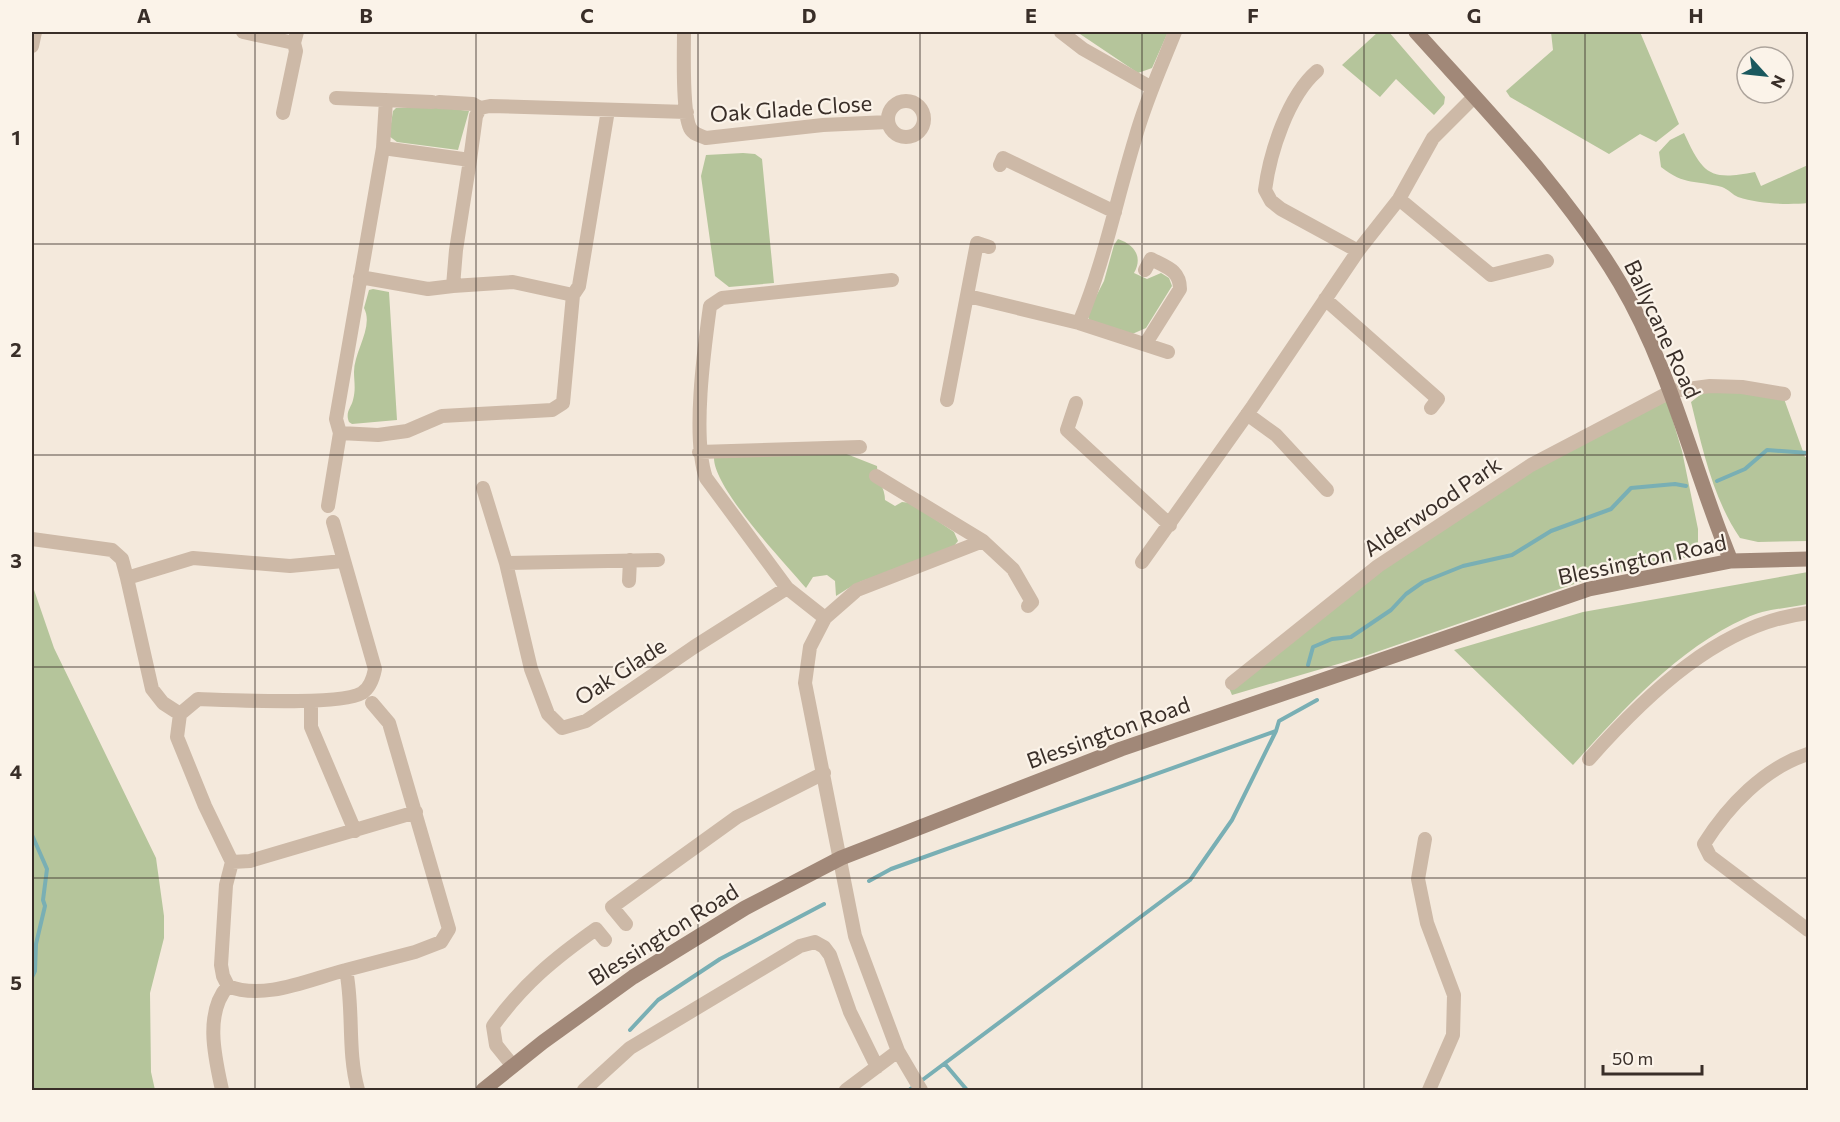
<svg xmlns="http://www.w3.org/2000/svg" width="1840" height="1122" font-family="Commissioner,sans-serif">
<rect width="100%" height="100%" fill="#f4e9dc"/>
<path fill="#b5c59b" d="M 1077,32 L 1168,32 L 1152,68 L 1138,73 Z
M 1378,32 L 1389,32 L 1445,97 L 1444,104 L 1434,115 L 1396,79 L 1380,97 L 1342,65 Z
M 1551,32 L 1640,32 L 1679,124 L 1656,142 L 1640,134 L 1609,154 L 1510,97 L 1506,91 L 1553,50 Z
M 436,107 L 469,111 L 458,150 L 397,142 L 389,136 L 393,111 L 396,108 Z
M 1684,133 C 1703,174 1709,181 1755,172 L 1761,186 L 1808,165 L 1808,203 C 1787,205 1759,204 1738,197 C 1733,195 1728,189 1722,187 C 1696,180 1685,186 1661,167 L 1659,152 L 1670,140 Z
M 743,153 L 755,154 L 762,159 L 774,283 L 729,287 L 715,276 L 701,176 L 706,155 Z
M 1118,239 C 1135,245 1143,257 1134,273 L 1147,279 L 1161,273 L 1169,278 L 1172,286 L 1146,328 L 1130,335 L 1090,322 L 1087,314 L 1104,281 L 1114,245 Z
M 373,289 L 389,292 L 397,420 L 352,424 L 349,422 C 345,412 351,408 353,400 C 356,389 354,381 354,372 C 354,351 374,327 364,308 L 369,290 Z
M 1710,387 L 1783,396 L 1805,457 L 1808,458 L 1808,541 L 1758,542 L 1740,538 C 1713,499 1702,447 1691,402 Z
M 1667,401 L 1682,451 L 1698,529 L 1698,542 L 1688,557 L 1583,581 L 1362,657 L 1232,695 L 1229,688 L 1380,568 L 1533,467 Z
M 844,453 L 877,466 C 877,480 885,488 885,500 L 895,506 L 902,502 L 911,503 L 954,532 L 958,541 C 943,563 890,570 865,580 C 854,584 846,590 836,596 L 835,581 L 827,575 L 813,577 L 806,588 C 784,562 714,489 714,458 Z
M 1808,572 L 1808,604 C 1789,608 1764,609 1746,618 C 1677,649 1623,710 1573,765 L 1454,650 L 1583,612 Z
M 32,584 L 54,648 L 156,858 L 164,916 L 164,938 L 150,993 L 151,1072 L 155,1090 L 32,1090 Z"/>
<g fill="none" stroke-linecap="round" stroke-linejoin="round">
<path stroke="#79afb4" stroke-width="4" d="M 1717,481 L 1745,469 L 1767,450 L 1808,453
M 1308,665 L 1313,647 L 1332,639 L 1351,637 L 1391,610 L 1406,594 L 1423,582 L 1463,566 L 1512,555 L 1551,531 L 1611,509 L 1631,488 L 1675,484 L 1686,486
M 32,835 L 47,869 L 43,900 L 45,906 L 36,944 L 35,971 L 32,977
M 869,881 L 891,869 L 1276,731 L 1279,721 L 1317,700
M 630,1030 L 658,1000 L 720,959 L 824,904
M 945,1064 L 967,1090
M 32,1087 L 33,1090
M 909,1090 L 1190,880 L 1232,820 L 1276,731"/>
<path stroke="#cdb9a7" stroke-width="14" d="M 243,32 L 294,43
M 684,32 C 684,53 682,111 690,128 C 693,134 700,136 706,138 L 823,125 L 888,122
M 1061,32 L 1083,49 L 1152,88
M 32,46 L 35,32
M 1317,71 C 1288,96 1270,152 1265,190 L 1271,201 L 1281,209 L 1358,251
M 336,98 L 432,102
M888 119a18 18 0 1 1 36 0a18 18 0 1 1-36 0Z
M 439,102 L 473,104 L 480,108 L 490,106 L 687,112
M 480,108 L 476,116 L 470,160 L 383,148 L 336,419 L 340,433 L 378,435 L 407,431 L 442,416 L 552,410 L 563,403 L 573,295 L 579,286 L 608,110
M 283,113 L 296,51 L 294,43 L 297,32
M 383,148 L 386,100
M 1000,165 L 1003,158 L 1115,212
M 1399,199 L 1491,275 L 1547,261
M 1145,270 L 1151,259 C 1166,267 1180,270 1180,289 L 1146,343
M 360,277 L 428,289 L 453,286 L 456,250 L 470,160
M 453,286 L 513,282 L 573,295
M 968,296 L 1079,323 L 1168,352
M 1325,299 L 1438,399 L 1431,408
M 1079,323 C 1104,263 1116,201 1135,139 C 1145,102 1161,67 1175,32
M 947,400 L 977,243 L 989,247
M 1076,403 L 1067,430 L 1170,525
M 1247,414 L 1276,435 L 1327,490
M 699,452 L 860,447
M 876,476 L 983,541
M 483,488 L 506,563 L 531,669 L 548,714 L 562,728 L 586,721 L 694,647 L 787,588
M 328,506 L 340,433
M 32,539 L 112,550 L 122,559 L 127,578 L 193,558 L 290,566 L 343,561
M 1142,562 L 1253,406 L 1358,251 L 1399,199 L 1433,138 L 1474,97
M 506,563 L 658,560
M 127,578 L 152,689 L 163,703 L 180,714 L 177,737 L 205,806 L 232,862 L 226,885 L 221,965 L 223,976 L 228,986
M 629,581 L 630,560
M 825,618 L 787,588 L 706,478 C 692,438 704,350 710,306 L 722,298 L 892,280
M 1232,683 L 1378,566 L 1531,465 L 1672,391 L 1710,386 L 1742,387 L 1784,394
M 311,701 L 311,727 L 355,831
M 180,714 L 198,699 C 229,700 339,706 362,693 C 370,688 373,679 375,669 L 333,522
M 1808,754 C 1764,768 1728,806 1704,844 L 1710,856 L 1808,930
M 1589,759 C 1646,695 1720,623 1808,613
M 1425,839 L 1418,879 L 1427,923 L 1454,995 L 1453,1035 L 1429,1090
M 232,862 L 250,861 L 416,812
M 626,924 L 612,907 L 737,817 L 824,773
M 346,970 L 415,952 L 441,942 L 449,929 L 389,723 L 372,703
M 513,1066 L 496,1045 L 493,1026 C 523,984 555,958 596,929 L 605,940
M 222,1090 C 215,1058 204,1013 228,986 C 264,1001 310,979 346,970 C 354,1010 347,1051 358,1090
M 584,1090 L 630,1048 L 800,946 L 815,942 L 824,947 L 830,955 L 850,1012 L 877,1067
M 846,1090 L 898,1051
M 921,1090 L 898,1051 L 855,936 L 805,683 L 810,647 L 825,618 L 857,590 L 983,541 L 1013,569 L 1032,602 L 1028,606"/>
<path stroke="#a18878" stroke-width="15" d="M 1416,32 C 1487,111 1565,190 1620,283 C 1671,369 1693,469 1731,561
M 483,1090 L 543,1042 L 633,977 L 745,908 L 841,858 L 1121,749 L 1589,589 L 1731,561 L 1808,559"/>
</g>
<path fill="none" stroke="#392e28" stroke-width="1.5" stroke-opacity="0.55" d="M 255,32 L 255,1090M 476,32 L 476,1090M 698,32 L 698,1090M 920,32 L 920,1090M 1142,32 L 1142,1090M 1364,32 L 1364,1090M 1585,32 L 1585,1090M 32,244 L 1808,244M 32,455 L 1808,455M 32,667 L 1808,667M 32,878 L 1808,878"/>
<g text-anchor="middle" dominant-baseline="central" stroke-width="4.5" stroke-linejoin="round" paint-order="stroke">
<g font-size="22" fill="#392e28" stroke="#fbf3e9">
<text transform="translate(791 108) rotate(-4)">Oak Glade Close</text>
<text transform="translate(1663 329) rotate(65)">Ballycane Road</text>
<text transform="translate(1432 506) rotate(-34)">Alderwood Park</text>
<text transform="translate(1642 559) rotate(-12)">Blessington Road</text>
<text transform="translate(620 671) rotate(-33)">Oak Glade</text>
<text transform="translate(1108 732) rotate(-20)">Blessington Road</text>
<text transform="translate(663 934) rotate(-32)">Blessington Road</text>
</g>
</g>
<rect width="1840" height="1122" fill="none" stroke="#fbf3e9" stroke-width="66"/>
<g transform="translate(1765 75) rotate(117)"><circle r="28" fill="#fbf3e9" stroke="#ada49c" stroke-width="1.5"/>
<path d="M0-4.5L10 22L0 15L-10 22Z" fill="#1a585e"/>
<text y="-9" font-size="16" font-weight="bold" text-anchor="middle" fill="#392e28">N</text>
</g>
<path d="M1603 1065v9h99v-9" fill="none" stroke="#392e28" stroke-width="3"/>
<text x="1612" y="1065" font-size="18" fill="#392e28" stroke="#fbf3e9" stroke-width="4.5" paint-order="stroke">50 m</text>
<rect x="33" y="33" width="1774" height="1056" fill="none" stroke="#392e28" stroke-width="2"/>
<g font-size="20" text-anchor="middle" font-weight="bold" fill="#392e28">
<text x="144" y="23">A</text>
<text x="366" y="23">B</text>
<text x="587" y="23">C</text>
<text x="809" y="23">D</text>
<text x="1031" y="23">E</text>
<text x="1253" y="23">F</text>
<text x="1474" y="23">G</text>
<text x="1696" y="23">H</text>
<text x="16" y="145">1</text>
<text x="16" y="357">2</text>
<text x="16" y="568">3</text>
<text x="16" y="779">4</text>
<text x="16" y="990">5</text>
</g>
</svg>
